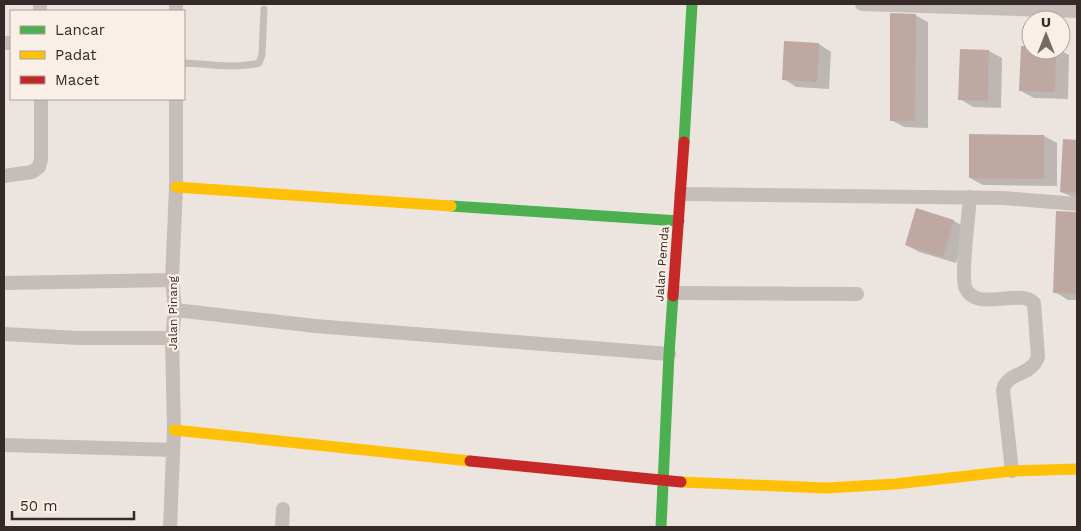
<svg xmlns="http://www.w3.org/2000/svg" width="1081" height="531" font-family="'Work Sans',sans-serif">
<rect width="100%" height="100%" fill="#ece5df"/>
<path fill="#0003" d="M 915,15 L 928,22 L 928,128 L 904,127 L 891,120 Z
M 819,44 L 831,52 L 829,89 L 796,87 L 784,79 Z
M 1031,47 L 1031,50 L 1060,50 L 1069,55 L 1068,99 L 1034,98 L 1021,91 Z
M 989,51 L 1002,58 L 1001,108 L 973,107 L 960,99 Z
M 970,135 L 1044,136 L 1057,143 L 1057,186 L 983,185 L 970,178 Z
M 1064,141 L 1077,142 L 1077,199 L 1061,192 Z
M 917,210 L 954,221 L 967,228 L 956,263 L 919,252 L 906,245 Z
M 1057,213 L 1077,213 L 1077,300 L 1068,300 L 1055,292 Z"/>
<path fill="#bfa8a1" d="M 890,13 L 916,14 L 915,121 L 890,121 Z
M 784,41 L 819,43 L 817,82 L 782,80 Z
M 1021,46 L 1031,46 L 1031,50 L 1056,50 L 1055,92 L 1019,91 Z
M 960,49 L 989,50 L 988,101 L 958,100 Z
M 969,134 L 1044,135 L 1044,179 L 969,178 Z
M 1063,139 L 1077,140 L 1077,193 L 1060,192 Z
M 916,208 L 954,220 L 943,257 L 905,245 Z
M 1056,211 L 1077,212 L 1077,294 L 1053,293 Z"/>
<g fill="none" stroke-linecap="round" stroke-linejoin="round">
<path stroke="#c4bdb8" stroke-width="7" d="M 184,63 C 208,64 235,69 259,63 L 262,55 L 264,9"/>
<path stroke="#c4bdb8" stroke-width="14" d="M 40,4 L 40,11
M 176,4 L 176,11
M 862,4 L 1077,11
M 4,43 L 11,43
M 4,176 L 32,172 L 39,167 L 41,159 L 41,99
M 681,194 L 1003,198 L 1077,204
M 970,197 C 969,214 960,278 966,289 C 977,312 1020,288 1034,303 L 1038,357 C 1031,377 1007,371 1003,390 L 1012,471
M 4,283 L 172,280
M 674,293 L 857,294
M 175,310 L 315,326 L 669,354
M 4,334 L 79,338 L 172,338
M 4,445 L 173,450
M 170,527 L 174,430 L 172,338 L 175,310 L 172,280 L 176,187 L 176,99
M 282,527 L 283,509"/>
<path stroke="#4caf50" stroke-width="11" d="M 684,142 L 692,4
M 451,206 L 679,221
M 661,527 L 669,354 L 673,296"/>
<path stroke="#ffc107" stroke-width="11" d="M 176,187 L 451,206
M 174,430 L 470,461
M 681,482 L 826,488 L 895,484 L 1012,471 L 1077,469"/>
<path stroke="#c62828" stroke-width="11" d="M 673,296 L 684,142
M 470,461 L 681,482"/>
</g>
<g text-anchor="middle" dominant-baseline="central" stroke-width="4.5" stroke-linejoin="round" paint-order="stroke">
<g font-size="12" fill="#352a27" stroke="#f9efe6">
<text transform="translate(662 264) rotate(-86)">Jalan Pemda</text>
<text transform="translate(173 313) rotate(-90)">Jalan Pinang</text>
</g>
</g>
<rect width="1081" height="531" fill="none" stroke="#352a27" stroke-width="10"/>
<rect x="10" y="10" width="175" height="90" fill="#f9efe6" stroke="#aba09a"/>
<rect x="20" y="26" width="25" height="8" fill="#4caf50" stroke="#aba09a"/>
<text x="55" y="35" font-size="15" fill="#352a27">Lancar</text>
<rect x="20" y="51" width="25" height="8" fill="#ffc107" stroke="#aba09a"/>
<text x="55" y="60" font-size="15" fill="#352a27">Padat</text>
<rect x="20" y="76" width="25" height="8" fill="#c62828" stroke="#aba09a"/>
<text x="55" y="85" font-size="15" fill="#352a27">Macet</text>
<g transform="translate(1046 35)"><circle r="24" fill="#f9efe6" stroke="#aba09a"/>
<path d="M0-4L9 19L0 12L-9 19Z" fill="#756b67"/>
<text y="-8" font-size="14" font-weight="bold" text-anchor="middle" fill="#352a27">U</text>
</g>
<path d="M12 511v8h122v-8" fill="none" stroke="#352a27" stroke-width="2.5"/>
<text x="20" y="511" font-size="15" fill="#352a27" stroke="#f9efe6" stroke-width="4" paint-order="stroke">50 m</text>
</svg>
